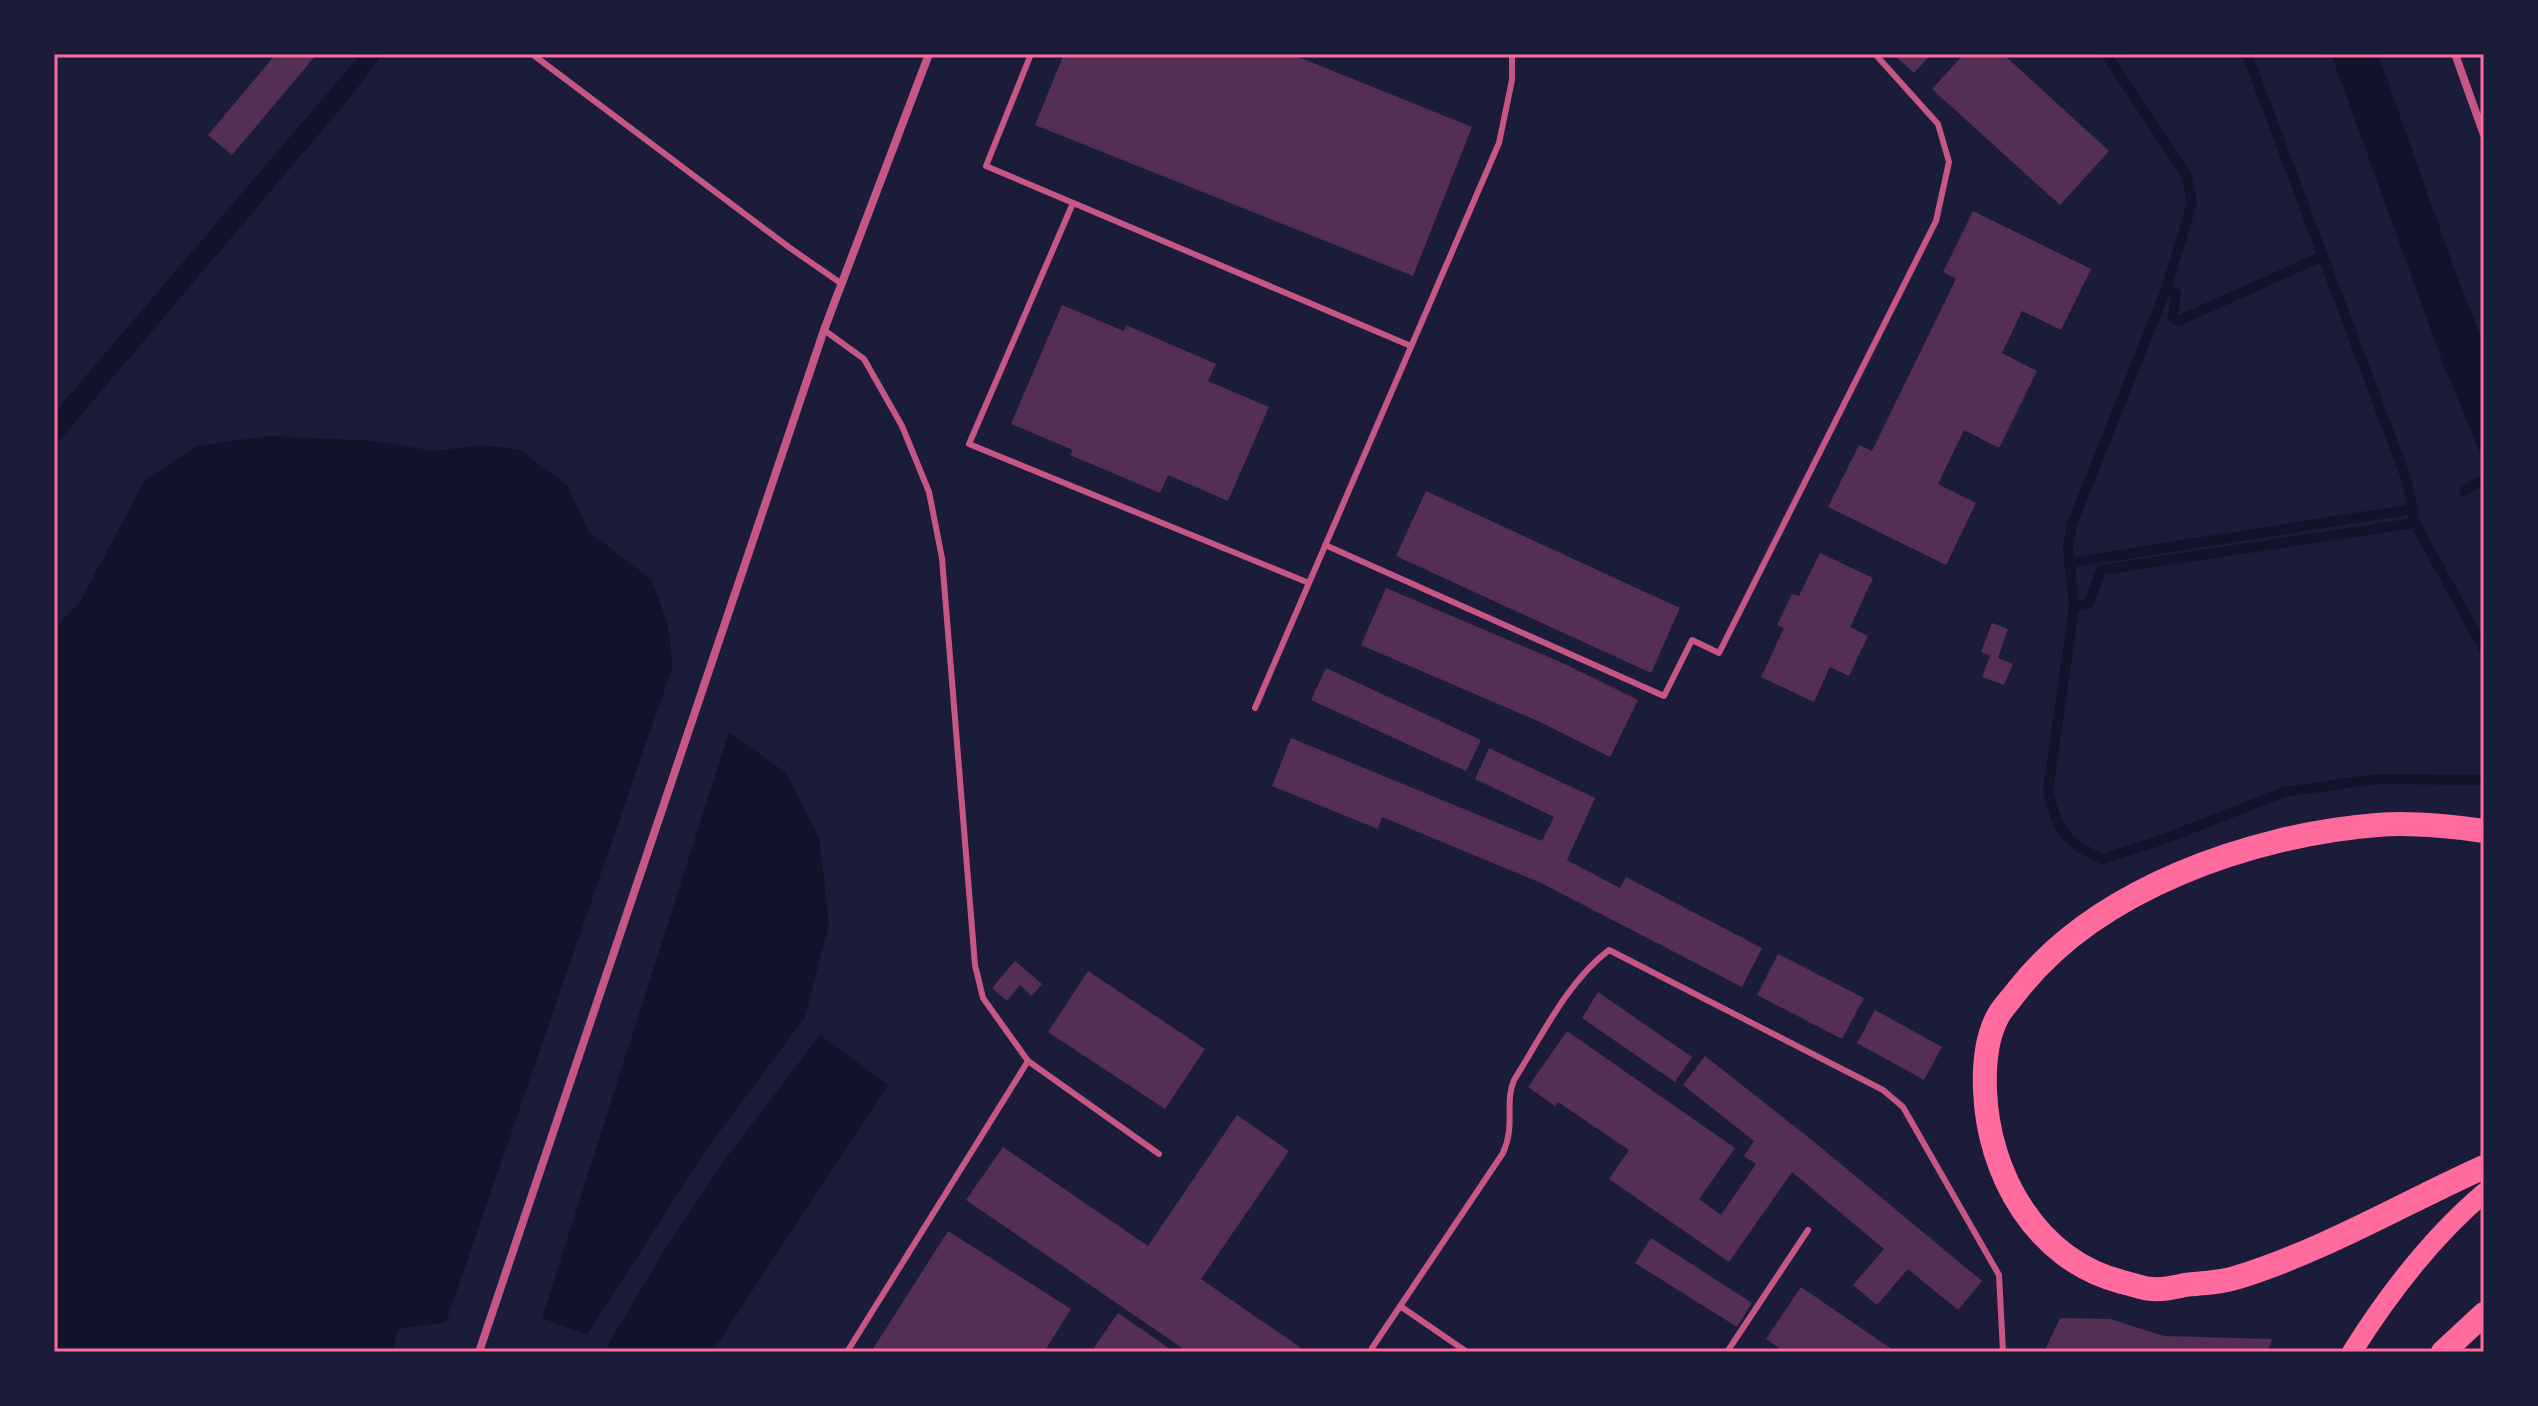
<svg xmlns="http://www.w3.org/2000/svg" width="2538" height="1406" font-family="'Sofia Sans Condensed',sans-serif">
<rect width="100%" height="100%" fill="#1b1b3a"/>
<path fill="#12122b" d="M 361,54 L 383,54 L 352,95 L 54,447 L 54,413 Z
M 2331,54 L 2378,54 L 2455,271 L 2484,344 L 2484,462 L 2444,366 Z
M 269,436 L 374,441 L 434,451 L 483,445 L 520,450 L 568,486 L 588,531 L 651,579 L 667,621 L 673,665 L 446,1322 L 398,1329 L 392,1352 L 54,1352 L 54,630 L 81,600 L 145,480 L 197,446 Z
M 729,732 L 786,773 L 819,837 L 829,924 L 805,1017 L 706,1150 L 587,1335 L 542,1318 Z
M 820,1035 L 888,1085 L 712,1352 L 604,1352 L 663,1252 L 723,1162 Z"/>
<g fill="none" stroke-linecap="round" stroke-linejoin="round">
<path stroke="#12122b" stroke-width="10" d="M 2106,54 L 2187,176 L 2192,203 L 2166,290 L 2072,524 L 2068,548 L 2074,607 L 2048,790 C 2057,830 2064,842 2102,859 L 2159,841 L 2284,792 L 2377,779 L 2484,780
M 2247,54 L 2406,478 L 2415,523 L 2484,649
M 2166,290 L 2176,293 L 2173,317 L 2178,321 L 2323,256
M 2464,491 L 2484,479
M 2069,563 L 2413,509
M 2074,607 L 2089,603 L 2101,570 L 2415,523"/>
</g>
<path fill="#542f53" d="M 276,54 L 317,54 L 232,155 L 208,135 Z
M 1064,54 L 1291,54 L 1472,127 L 1413,276 L 1035,125 Z
M 1893,54 L 1931,54 L 1914,73 Z
M 1964,54 L 2003,54 L 2109,151 L 2060,205 L 1932,89 Z
M 1973,211 L 2091,269 L 2061,330 L 2022,311 L 2002,353 L 2037,371 L 1999,448 L 1964,430 L 1938,484 L 1976,503 L 1946,565 L 1828,507 L 1859,445 L 1872,451 L 1956,279 L 1943,272 Z
M 1062,305 L 1124,331 L 1126,325 L 1216,364 L 1208,381 L 1269,407 L 1228,501 L 1168,475 L 1160,493 L 1070,455 L 1073,450 L 1011,424 Z
M 1426,491 L 1680,608 L 1651,673 L 1396,556 Z
M 1820,553 L 1873,578 L 1850,627 L 1868,636 L 1849,676 L 1830,667 L 1814,702 L 1761,677 L 1784,628 L 1777,625 L 1792,594 L 1799,596 Z
M 1386,588 L 1565,664 L 1638,700 L 1610,757 L 1540,722 L 1361,645 Z
M 1992,623 L 2008,629 L 1998,658 L 2013,664 L 2004,685 L 1982,677 L 1990,656 L 1981,652 Z
M 1326,668 L 1481,740 L 1466,771 L 1311,700 Z
M 1291,738 L 1542,841 L 1554,817 L 1475,779 L 1489,748 L 1595,798 L 1567,860 L 1620,888 L 1626,877 L 1762,948 L 1742,987 L 1541,883 L 1382,817 L 1378,829 L 1272,786 Z
M 1778,954 L 1864,998 L 1842,1039 L 1757,995 Z
M 1015,961 L 1042,984 L 1032,996 L 1020,985 L 1007,1001 L 992,988 Z
M 1088,971 L 1205,1049 L 1165,1109 L 1048,1032 Z
M 1598,992 L 1692,1057 L 1675,1082 L 1582,1018 Z
M 1875,1010 L 1942,1047 L 1924,1080 L 1857,1043 Z
M 1567,1031 L 1735,1148 L 1699,1199 L 1721,1215 L 1756,1164 L 1744,1156 L 1754,1141 L 1683,1085 L 1705,1056 L 1813,1141 L 1982,1281 L 1958,1310 L 1908,1269 L 1877,1305 L 1853,1285 L 1884,1249 L 1792,1172 L 1729,1262 L 1609,1179 L 1629,1150 L 1558,1102 L 1555,1106 L 1528,1087 Z
M 1237,1115 L 1289,1151 L 1201,1279 L 1307,1352 L 1188,1352 L 966,1200 L 1003,1147 L 1148,1246 Z
M 948,1231 L 1071,1309 L 1044,1352 L 871,1352 Z
M 1651,1238 L 1752,1303 L 1737,1327 L 1635,1263 Z
M 1801,1287 L 1896,1352 L 1785,1352 L 1766,1339 Z
M 1118,1313 L 1170,1349 L 1168,1352 L 1091,1352 Z
M 2060,1318 L 2110,1319 L 2164,1336 L 2272,1339 L 2268,1352 L 2044,1352 Z"/>
<g fill="none" stroke-linecap="round" stroke-linejoin="round">
<path stroke="#c65784" stroke-width="6" d="M 532,54 L 790,248 L 842,284
M 1031,54 L 986,166 L 1411,346
M 1073,203 L 969,444 L 1309,583
M 824,330 L 864,359 L 902,426 L 929,492 L 942,558 L 975,965 L 983,998 L 1028,1061 L 1159,1154
M 1325,545 L 1664,696 L 1692,640 L 1719,653 L 1936,221 L 1949,162 L 1938,124 L 1875,54
M 1255,708 L 1499,143 L 1512,80 L 1512,54
M 1400,1306 L 1467,1352
M 1372,1348 L 1503,1153 C 1516,1124 1504,1104 1514,1080 C 1542,1036 1567,982 1609,950 L 1883,1090 L 1903,1107 L 1999,1275 L 2003,1352
M 847,1352 L 1028,1061
M 1727,1352 L 1808,1230"/>
<path stroke="#c65784" stroke-width="8" d="M 2455,54 L 2484,135
M 479,1352 L 824,330 L 929,54"/>
<path stroke="#ff6b9d" stroke-width="20" d="M 2352,1352 C 2389,1293 2431,1238 2484,1193"/>
<path stroke="#ff6b9d" stroke-width="24" d="M 2484,831 C 2449,826 2412,822 2377,825 C 2251,835 2096,889 2017,991 C 2011,999 2003,1007 1998,1016 C 1986,1038 1984,1065 1985,1090 C 1988,1174 2036,1260 2122,1282 C 2132,1284 2143,1289 2153,1289 C 2163,1290 2175,1287 2185,1285 C 2201,1283 2219,1283 2235,1278 C 2321,1252 2402,1204 2484,1167
M 2443,1352 L 2484,1314"/>
</g>
<rect width="2538" height="1406" fill="none" stroke="#1b1b3a" stroke-width="112"/>
<rect x="56" y="56" width="2426" height="1294" fill="none" stroke="#ff6b9d" stroke-width="3"/>
</svg>
